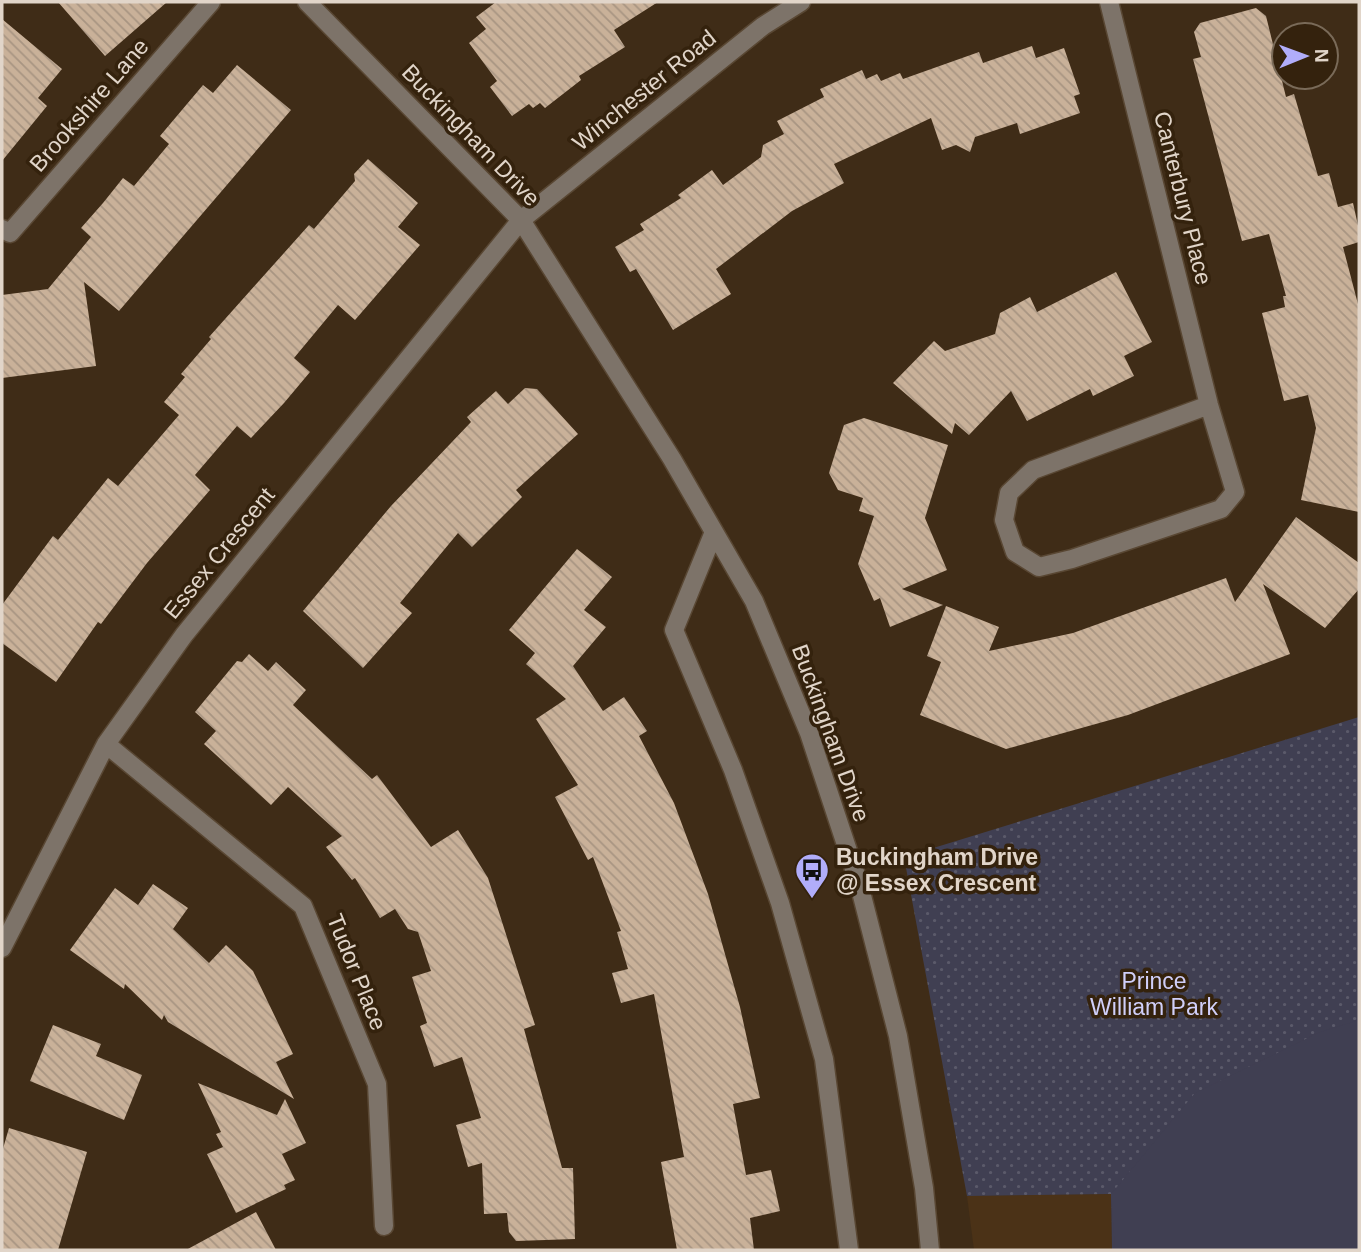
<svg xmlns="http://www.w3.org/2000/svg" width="1361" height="1252" font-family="Helvetica,sans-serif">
<defs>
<pattern id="park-dots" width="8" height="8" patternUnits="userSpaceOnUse" patternTransform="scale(1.75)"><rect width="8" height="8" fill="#403f52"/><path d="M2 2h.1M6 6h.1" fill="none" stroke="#5b5a6a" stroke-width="1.8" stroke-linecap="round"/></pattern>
<pattern id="building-back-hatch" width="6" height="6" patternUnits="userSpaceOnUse" patternTransform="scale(1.75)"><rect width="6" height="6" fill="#c9b199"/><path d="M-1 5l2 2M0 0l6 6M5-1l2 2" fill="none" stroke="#a89582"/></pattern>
</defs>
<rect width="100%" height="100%" fill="#3f2c17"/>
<path fill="#4b3217" d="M 1111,1194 L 1112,1250 L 974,1250 L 967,1196 Z"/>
<path fill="url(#park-dots)" d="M 1359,717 L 1359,1250 L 1112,1250 L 1111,1194 L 967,1196 L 904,857 Z"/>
<path fill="#403f52" d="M 1359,1020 L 1359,1250 L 1115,1250 L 1111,1194 L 1195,1093 L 1320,1032 Z"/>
<path fill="url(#building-back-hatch)" d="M 58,2 L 167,2 L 105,56 Z
M 496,2 L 658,2 L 614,30 L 625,47 L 579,76 L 581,80 L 545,108 L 540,103 L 533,108 L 529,104 L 512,116 L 490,87 L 497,81 L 469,43 L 486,29 L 476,17 Z
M 1256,8 L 1266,16 L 1286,97 L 1294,94 L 1318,176 L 1329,173 L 1338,207 L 1353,203 L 1359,230 L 1359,242 L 1343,247 L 1359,308 L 1359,512 L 1301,500 L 1316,428 L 1308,395 L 1284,401 L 1262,313 L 1285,307 L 1283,296 L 1286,296 L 1269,234 L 1242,241 L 1193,59 L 1201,57 L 1194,32 L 1200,23 Z
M 2,19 L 62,69 L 38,98 L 47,106 L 2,161 Z
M 1032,46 L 1036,58 L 1064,48 L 1080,94 L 1074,96 L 1080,113 L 1020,134 L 1017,123 L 975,137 L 970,152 L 956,145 L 942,150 L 931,118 L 834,164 L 844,183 L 792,211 L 716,269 L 731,294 L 673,330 L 636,269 L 630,272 L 615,247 L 644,230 L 640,224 L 681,198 L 678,195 L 712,170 L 723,185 L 761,157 L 763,145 L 784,134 L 777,121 L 824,97 L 820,89 L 862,70 L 866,79 L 877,74 L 881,81 L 900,73 L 903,79 L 979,52 L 983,63 Z
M 237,65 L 291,110 L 119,311 L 84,282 L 96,366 L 2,378 L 2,295 L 48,289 L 91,237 L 81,228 L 103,203 L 123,178 L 134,186 L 169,144 L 160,136 L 203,85 L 213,93 Z
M 368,159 L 418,203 L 398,227 L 420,245 L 355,320 L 338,305 L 294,358 L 310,372 L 284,403 L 251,438 L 237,426 L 195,475 L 210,490 L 147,563 L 101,624 L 98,622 L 56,682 L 2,643 L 2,605 L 53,536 L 58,540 L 108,478 L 118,486 L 179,415 L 164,402 L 185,377 L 181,374 L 211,339 L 209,337 L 309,225 L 314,229 L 355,181 L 354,174 Z
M 1116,272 L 1152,342 L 1124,356 L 1134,376 L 1093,396 L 1090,389 L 1027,421 L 1011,391 L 969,435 L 955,423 L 952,434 L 893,383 L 934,341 L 945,351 L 995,334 L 1000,313 L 1030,297 L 1037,312 Z
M 525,388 L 537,389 L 578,434 L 516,490 L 522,497 L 472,547 L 458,533 L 400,603 L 412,613 L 363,668 L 303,611 L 391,506 L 471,422 L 467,417 L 496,391 L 508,404 Z
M 864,418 L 948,445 L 925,518 L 947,570 L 902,589 L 943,605 L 890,627 L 880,598 L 874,601 L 858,564 L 874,516 L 859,511 L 863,498 L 838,490 L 829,473 L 844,425 Z
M 1296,517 L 1359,563 L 1359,589 L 1325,628 L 1263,584 L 1290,654 L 1128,715 L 1006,749 L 920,715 L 941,662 L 927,656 L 946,606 L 999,627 L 989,651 L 1073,633 L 1226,578 L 1235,602 Z
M 577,549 L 612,577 L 584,610 L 606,627 L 573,666 L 603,711 L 624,697 L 647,731 L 639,736 L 674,803 L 708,894 L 740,1007 L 760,1098 L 733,1104 L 746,1175 L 771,1170 L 780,1211 L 750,1218 L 754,1250 L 677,1250 L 661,1162 L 684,1157 L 654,994 L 621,1003 L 612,973 L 628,969 L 617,932 L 621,931 L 593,857 L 588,860 L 555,797 L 578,785 L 536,719 L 566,699 L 526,664 L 535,653 L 509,630 Z
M 249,654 L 268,671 L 276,662 L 306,690 L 293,705 L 372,779 L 377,775 L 431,847 L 458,830 L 488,878 L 535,1025 L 524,1029 L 562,1168 L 573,1168 L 575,1239 L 516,1241 L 509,1232 L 507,1213 L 484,1214 L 482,1163 L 468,1167 L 456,1125 L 481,1118 L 462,1057 L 434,1067 L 420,1026 L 427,1023 L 412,977 L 431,971 L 418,932 L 408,929 L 395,909 L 380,918 L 355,878 L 352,880 L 326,847 L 342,836 L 288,787 L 271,805 L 204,744 L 216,731 L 195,712 L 237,661 L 242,662 Z
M 153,884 L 188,908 L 173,929 L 209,963 L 226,945 L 253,971 L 293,1054 L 276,1062 L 294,1099 L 168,1022 L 164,1015 L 162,1020 L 125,984 L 124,989 L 70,950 L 115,888 L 138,905 Z
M 53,1025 L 101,1044 L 96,1056 L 142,1075 L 124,1120 L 30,1081 Z
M 198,1083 L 277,1115 L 285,1099 L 306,1143 L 282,1154 L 295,1180 L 284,1185 L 286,1189 L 236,1213 L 207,1154 L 223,1147 L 216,1134 L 221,1132 Z
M 9,1128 L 87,1152 L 58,1250 L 2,1250 L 2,1152 Z
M 256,1212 L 276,1250 L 186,1250 Z"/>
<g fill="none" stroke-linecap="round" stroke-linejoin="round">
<g stroke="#594733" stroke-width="21">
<path id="minor" d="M 307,2 L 521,220 L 672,459 L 754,601 L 809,733 L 859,884 L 898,1036 L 924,1188 L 930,1250
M 1109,2 L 1209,405 L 1235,492 L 1221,509 L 1072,559 L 1039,567 L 1015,552 L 1004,520 L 1009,493 L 1033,470 L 1209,405
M 2,229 L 10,233 L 211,2
M 714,532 L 674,630 L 733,770 L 780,903 L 824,1059 L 849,1250
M 106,744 L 303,906 L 377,1084 L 384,1226
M 2,948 L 106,744 L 184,635 L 521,220 L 763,26 L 801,2"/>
</g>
<use href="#minor" stroke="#7d7369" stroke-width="18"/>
</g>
<defs>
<g id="bus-pin" transform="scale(1.75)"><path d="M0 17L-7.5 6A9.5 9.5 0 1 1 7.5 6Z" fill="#b1adfa" stroke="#34220d"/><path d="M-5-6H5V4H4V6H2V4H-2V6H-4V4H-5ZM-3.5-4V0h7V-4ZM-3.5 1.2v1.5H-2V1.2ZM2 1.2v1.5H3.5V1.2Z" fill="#111"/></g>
</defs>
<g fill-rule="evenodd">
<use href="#bus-pin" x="812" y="870"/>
</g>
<g text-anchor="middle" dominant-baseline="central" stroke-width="7" stroke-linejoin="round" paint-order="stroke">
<g font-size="23" fill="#e1d5c9" stroke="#34220d">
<text transform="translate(644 90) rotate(-39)">Winchester Road</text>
<text transform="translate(89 105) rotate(-49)">Brookshire Lane</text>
<text transform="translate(471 135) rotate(46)">Buckingham Drive</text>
<text transform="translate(1183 198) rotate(76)">Canterbury Place</text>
<text transform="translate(219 553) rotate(-51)">Essex Crescent</text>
<text transform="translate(831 733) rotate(70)">Buckingham Drive</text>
<text transform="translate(357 972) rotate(68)">Tudor Place</text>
</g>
<g font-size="23" font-weight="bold" fill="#e1d5c9" stroke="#34220d" text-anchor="start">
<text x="836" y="857">Buckingham Drive<tspan x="836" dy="26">@ Essex Crescent</tspan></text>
</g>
<g font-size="23" fill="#d0cff9" stroke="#34220d">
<text x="1154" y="981">Prince<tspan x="1154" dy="26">William Park</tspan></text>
</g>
</g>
<rect width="1361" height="1252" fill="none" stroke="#e1d5c9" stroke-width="7"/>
<g transform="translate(1305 56) rotate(89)"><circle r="33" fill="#34220d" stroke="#796a58" stroke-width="2"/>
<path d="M0-5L12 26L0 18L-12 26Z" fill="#b1adfa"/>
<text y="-10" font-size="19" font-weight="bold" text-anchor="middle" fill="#e1d5c9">N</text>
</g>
</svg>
